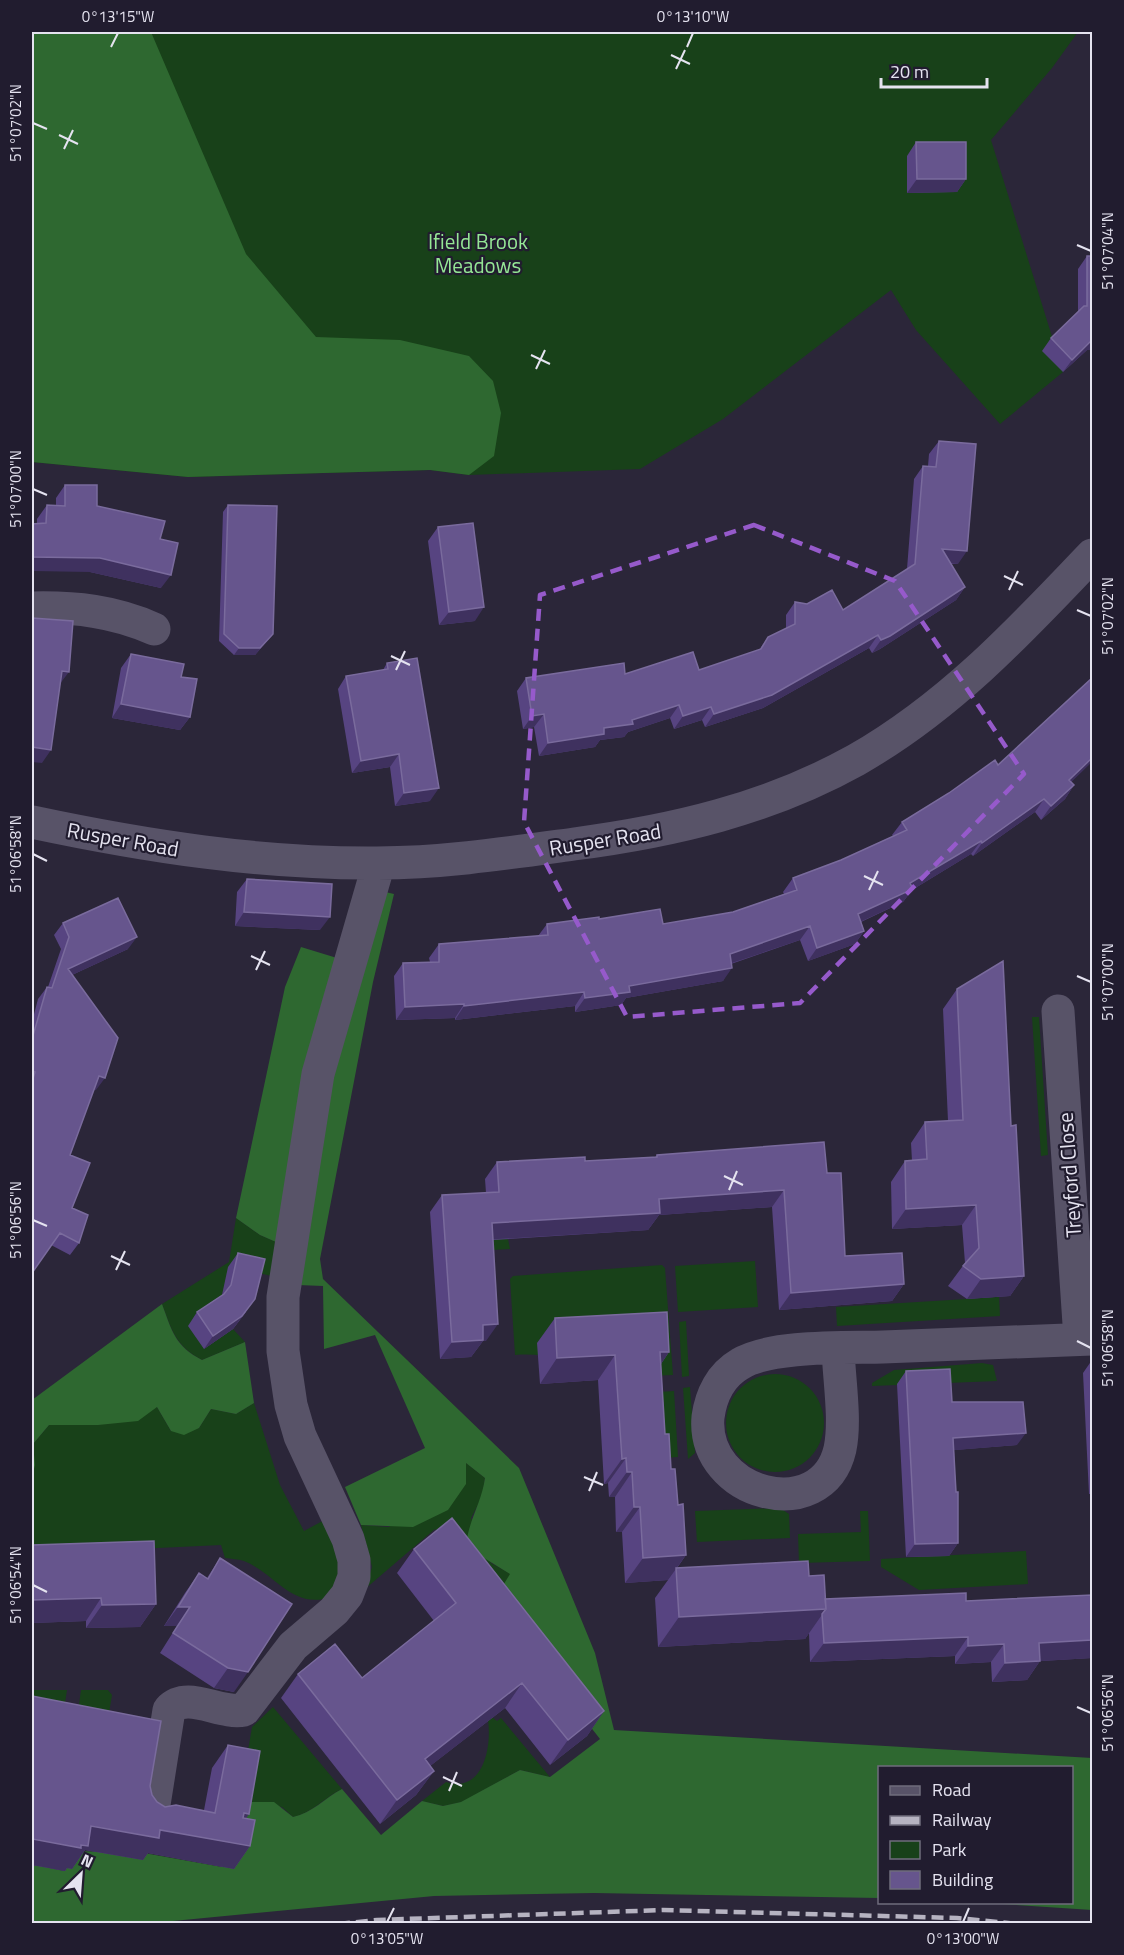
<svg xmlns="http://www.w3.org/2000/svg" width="1124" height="1955" font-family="'Titillium Web',sans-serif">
<rect width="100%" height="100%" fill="#2b2639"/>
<path fill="#184119" d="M 32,32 L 1078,32 L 1052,68 L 991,140 L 1063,372 L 1000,424 L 916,330 L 891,290 L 723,419 L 640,469 L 469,475 L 430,470 L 188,477 L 32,462 Z
M 1032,1017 L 1039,1017 L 1048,1155 L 1041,1156 Z
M 491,1210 L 508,1239 L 510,1249 L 492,1250 Z
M 236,1218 L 260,1235 L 276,1242 L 272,1276 L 229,1267 L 221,1299 L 204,1349 L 233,1329 L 245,1342 L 202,1360 C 176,1346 172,1331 162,1304 L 229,1262 Z
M 755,1261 L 758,1307 L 678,1312 L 675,1266 Z
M 662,1265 L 665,1268 L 673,1375 C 619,1379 568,1351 515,1355 L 510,1279 L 513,1276 Z
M 999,1297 L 1000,1316 L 837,1326 L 836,1307 Z
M 686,1321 L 689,1376 L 682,1377 L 679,1322 Z
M 982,1363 L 993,1365 L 997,1381 L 872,1386 L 872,1383 L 894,1370 Z
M726 1423a49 49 0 1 1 98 0a49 49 0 1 1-98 0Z
M 690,1387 L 695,1453 L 688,1459 L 683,1388 Z
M 674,1391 L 678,1457 L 648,1459 L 644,1393 Z
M 254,1403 L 280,1485 L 304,1531 L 328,1518 L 344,1552 L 333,1596 C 294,1612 276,1574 244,1561 C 238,1559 231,1559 225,1558 L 221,1545 L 32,1554 L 33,1444 L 49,1425 L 98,1425 L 157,1407 L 171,1431 L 199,1428 L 211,1409 L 236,1414 Z
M 465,1462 L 485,1478 L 482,1497 L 471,1518 L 491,1563 L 511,1574 L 509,1623 L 435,1529 L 365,1589 L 372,1567 L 361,1525 L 389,1527 Z
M 780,1508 L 789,1514 L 790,1538 L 697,1542 L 695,1511 Z
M 860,1511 L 868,1511 L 870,1561 L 799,1563 L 798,1534 L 861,1532 Z
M 1026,1551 L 1028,1584 L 919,1590 L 881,1567 L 881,1559 Z
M 32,1690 L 67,1690 L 62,1723 L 32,1717 Z
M 81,1690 L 108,1690 L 112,1695 L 106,1731 L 76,1725 Z
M 273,1707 L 342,1789 C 324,1798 312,1813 293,1817 L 282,1807 L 250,1802 L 244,1774 L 252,1727 Z
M 492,1717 L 497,1721 L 501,1718 L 550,1777 L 520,1770 L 462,1802 L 443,1806 L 422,1801 L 446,1782 C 483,1794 492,1747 488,1720 Z"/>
<path fill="#2e6830" d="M 32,32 L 151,32 L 246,254 L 316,337 L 400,340 L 469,356 L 493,381 L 501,413 L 494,456 L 469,475 L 430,470 L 188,477 L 32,462 Z
M 381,891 L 394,894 L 373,982 L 320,1259 L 323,1279 L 519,1468 L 595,1653 L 614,1730 L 1092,1758 L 1092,1910 L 987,1903 L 1072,1902 L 1072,1768 L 880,1768 L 879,1898 L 594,1893 L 434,1896 L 142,1924 L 32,1924 L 32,1865 L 38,1866 L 39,1863 L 50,1868 L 64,1871 L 75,1851 L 144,1853 L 222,1867 L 250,1802 L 274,1802 L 293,1817 C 312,1813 325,1798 342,1789 L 381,1835 L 422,1801 L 443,1806 L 461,1802 L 520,1770 L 550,1777 L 600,1739 L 509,1623 L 499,1592 L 510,1574 L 476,1553 L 467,1538 C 471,1517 482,1500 485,1478 L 466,1463 L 466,1484 L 448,1510 L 413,1527 L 361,1525 L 345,1487 L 425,1448 L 375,1335 L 324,1349 L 323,1286 L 298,1285 L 311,1160 Z
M 301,947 L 337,958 L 276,1242 L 260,1235 L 236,1218 L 285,987 Z
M 162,1304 C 172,1331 175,1346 202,1360 L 245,1342 L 254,1403 L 236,1414 L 211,1409 L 199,1428 L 184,1435 L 171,1431 L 157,1407 L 138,1421 L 98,1425 L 49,1425 L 33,1444 L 35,1465 L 32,1477 L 32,1400 Z"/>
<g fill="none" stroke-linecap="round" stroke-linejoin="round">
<path stroke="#585368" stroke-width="33" d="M 32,608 C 75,607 114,611 154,629
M 32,822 C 145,846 261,864 377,863 C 443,863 509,853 574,844 C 673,831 768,809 856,760 C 949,707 1020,631 1092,555
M 1058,1011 L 1080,1339
M 838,1349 C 839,1379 846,1420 840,1449 C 822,1527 701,1495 708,1417 C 711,1395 721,1375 740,1364 C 770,1345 847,1348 883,1347 C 953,1344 1023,1342 1092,1339
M 153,1811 L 169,1710 C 187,1690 220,1715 244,1710 L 293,1646 L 334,1611 L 347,1595 L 354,1577 L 354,1560 L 348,1539 L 300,1436 L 291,1405 L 283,1351 L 283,1297 L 318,1074 L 379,863"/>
<path stroke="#b6b3c1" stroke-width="4.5" stroke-dasharray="12 6" stroke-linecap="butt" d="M 338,1924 L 377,1920 L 663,1910 L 957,1918 L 1019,1924"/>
</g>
<path fill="#574481" d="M 916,142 L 966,179 L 957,192 L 907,193 L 907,156 Z
M 1087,256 L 1092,256 L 1092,350 L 1087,350 L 1063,372 L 1042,351 L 1051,338 L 1078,312 L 1078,269 Z
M 939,441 L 958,564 L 951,564 L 965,587 L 956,600 L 880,649 L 872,653 L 869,648 L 763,708 L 705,727 L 702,720 L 674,729 L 670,718 L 628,732 L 624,737 L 600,740 L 595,747 L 539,756 L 534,727 L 523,729 L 517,691 L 526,678 L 699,670 L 759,650 L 768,637 L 786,629 L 786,615 L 795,602 L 843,610 L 907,569 L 914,479 L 923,466 L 928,466 L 929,454 Z
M 65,485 L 97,506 L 160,539 L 161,588 L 90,572 L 37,523 L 37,519 L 47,505 L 56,506 L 56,498 Z
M 228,505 L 273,634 L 255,655 L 234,655 L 219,641 L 223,512 Z
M 438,527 L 475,621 L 439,625 L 428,541 Z
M 131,654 L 181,677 L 190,717 L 180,730 L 112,718 L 121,668 Z
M 387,663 L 430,801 L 395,806 L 390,767 L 352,773 L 338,689 L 346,676 L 383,670 Z
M 998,765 L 1071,782 L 1074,785 L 1065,799 L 1041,820 L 1035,812 L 973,856 L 971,854 L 912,890 L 903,902 L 861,922 L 864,931 L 855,944 L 808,961 L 800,940 L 731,964 L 723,981 L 626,998 L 621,1005 L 575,1012 L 575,1006 L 455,1020 L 455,1018 L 396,1020 L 394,976 L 403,963 L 430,962 L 429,958 L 439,944 L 538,936 L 547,924 L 599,919 L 663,924 L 733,912 L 784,894 L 783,892 L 793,878 L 841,860 L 893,836 L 892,835 L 902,822 Z
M 247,879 L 320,930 L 235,926 L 237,892 Z
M 63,923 L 128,949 L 72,975 L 96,1090 L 94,1089 L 70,1155 L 72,1208 L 79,1243 L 70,1255 L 51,1245 L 32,1273 L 32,1022 L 38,999 L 47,987 L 48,987 L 61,949 L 54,935 Z
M 957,989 L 1011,1126 L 1024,1276 L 1010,1296 L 967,1299 L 948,1286 L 965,1263 L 962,1225 L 892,1229 L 891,1182 L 905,1161 L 912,1161 L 911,1143 L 925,1122 L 948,1121 L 943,1009 Z
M 1092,1005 L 1092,1064 L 1090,1009 Z
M 657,1155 L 827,1173 L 845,1256 L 904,1284 L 892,1301 L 779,1310 L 772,1207 L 659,1215 L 648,1230 L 493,1240 L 486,1341 L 483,1341 L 471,1357 L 440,1359 L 430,1212 L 442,1195 L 486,1193 L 485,1179 L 497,1162 L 585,1161 L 655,1157 Z
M 238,1253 L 246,1312 L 233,1329 L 204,1349 L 188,1326 L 197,1312 L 222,1295 L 228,1267 Z
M 555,1318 L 669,1352 L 661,1364 L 665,1434 L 686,1555 L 677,1568 L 809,1576 L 825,1599 L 966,1601 L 1092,1595 L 1092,1658 L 1040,1661 L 1027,1680 L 992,1682 L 991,1662 L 955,1664 L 955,1656 L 810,1662 L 809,1633 L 805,1639 L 658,1647 L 655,1598 L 668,1580 L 625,1583 L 622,1532 L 616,1532 L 615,1497 L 609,1497 L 608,1483 L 604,1484 L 598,1380 L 540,1384 L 537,1343 Z
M 1092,1360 L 1092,1494 L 1089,1494 L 1083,1373 Z
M 906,1371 L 1017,1445 L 954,1450 L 958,1543 L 949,1556 L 906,1557 L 897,1384 Z
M 32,1545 L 156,1604 L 140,1627 L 86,1628 L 86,1621 L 32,1623 Z
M 414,1549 L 604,1711 L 587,1736 L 550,1765 L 505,1708 L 430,1766 L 434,1771 L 416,1795 L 380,1824 L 281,1698 L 298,1674 L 362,1678 L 434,1621 L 397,1573 Z
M 220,1558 L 234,1692 L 214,1688 L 160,1653 L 177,1626 L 164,1626 L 185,1593 L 199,1573 L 207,1578 Z
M 228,1745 L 249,1814 L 246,1818 L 250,1846 L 234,1869 L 148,1853 L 143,1860 L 85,1850 L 72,1869 L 67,1868 L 65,1871 L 32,1865 L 150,1786 L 152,1795 L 157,1802 L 165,1807 L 204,1810 L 212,1768 Z"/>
<path fill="#3f315f" d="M 917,179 L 966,179 L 957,192 L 907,193 Z
M 1092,340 L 1092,350 L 1087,350 L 1063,372 L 1072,360 Z
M 942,549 L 967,551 L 958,564 L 932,562 Z
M 32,557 L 100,558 L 171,575 L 161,588 L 90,572 L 32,571 Z
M 965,587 L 956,600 L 880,649 L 872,653 L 881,640 Z
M 484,607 L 475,621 L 439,625 L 449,612 Z
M 273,634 L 255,655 L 234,655 L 239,648 Z
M 878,635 L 869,648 L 763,708 L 705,727 L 714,714 Z
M 62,671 L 69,672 L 59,685 Z
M 121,704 L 190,717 L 180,730 L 112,718 Z
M 679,705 L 670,718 L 628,732 L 624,737 L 600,740 L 595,747 L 539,756 L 548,743 L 632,720 Z
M 711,707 L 702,720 L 674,729 L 683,716 Z
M 544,714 L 534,727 L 523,729 L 532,716 Z
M 32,747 L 51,750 L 42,763 L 32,762 Z
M 399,754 L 390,767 L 352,773 L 361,761 Z
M 1092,758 L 1092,762 L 1060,793 L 1069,780 Z
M 1074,785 L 1065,799 L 1041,820 L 1051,806 Z
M 439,788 L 430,801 L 395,806 L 404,793 Z
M 1044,799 L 1035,812 L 973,856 L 982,843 Z
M 981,841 L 971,854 L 912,890 L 903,902 L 849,927 L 858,914 Z
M 244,912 L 330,917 L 320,930 L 235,926 Z
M 810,926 L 800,940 L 720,967 L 730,954 Z
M 864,931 L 855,944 L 808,961 L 817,948 Z
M 137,937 L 128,949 L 59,981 L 68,969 Z
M 732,968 L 723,981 L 626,998 L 621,1005 L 575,1012 L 585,998 L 629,986 Z
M 584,992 L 575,1006 L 455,1020 L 464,1006 Z
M 464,1004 L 455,1018 L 396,1020 L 405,1007 Z
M 99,1076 L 105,1078 L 96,1090 L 90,1088 Z
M 784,1190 L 772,1207 L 659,1215 L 648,1230 L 481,1240 L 492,1223 L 659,1199 Z
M 976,1205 L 962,1225 L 892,1229 L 906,1209 Z
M 1024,1276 L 1010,1296 L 967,1299 L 981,1279 Z
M 904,1284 L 892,1301 L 779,1310 L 791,1293 Z
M 255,1299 L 233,1329 L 204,1349 L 213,1336 Z
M 498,1324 L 486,1341 L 483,1341 L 471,1357 L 440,1359 L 452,1342 L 483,1325 Z
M 660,1352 L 669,1352 L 652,1377 Z
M 615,1355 L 598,1380 L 540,1384 L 557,1358 Z
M 1026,1433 L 1017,1445 L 944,1451 L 953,1438 Z
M 626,1458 L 608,1483 L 604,1484 L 622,1459 Z
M 627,1472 L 632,1472 L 615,1497 L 609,1497 Z
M 634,1507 L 640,1507 L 622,1532 L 616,1532 Z
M 958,1543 L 949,1556 L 906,1557 L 915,1544 Z
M 686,1555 L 668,1580 L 625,1583 L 643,1558 Z
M 101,1598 L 86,1621 L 32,1623 L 32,1600 Z
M 156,1604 L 140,1627 L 86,1628 L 102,1605 Z
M 178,1607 L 190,1607 L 177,1626 L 164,1626 Z
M 826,1609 L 805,1639 L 658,1647 L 679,1617 Z
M 968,1637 L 955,1656 L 810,1662 L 824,1643 Z
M 1092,1640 L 1092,1658 L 1026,1662 L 1039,1643 Z
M 1004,1644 L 991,1662 L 955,1664 L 968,1646 Z
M 1040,1661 L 1027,1680 L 992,1682 L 1005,1663 Z
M 228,1668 L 248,1672 L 234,1692 L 214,1688 Z
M 522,1683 L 505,1708 L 407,1784 L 425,1759 Z
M 604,1711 L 587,1736 L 550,1765 L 568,1740 Z
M 434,1771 L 416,1795 L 380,1824 L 397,1800 Z
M 244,1813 L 249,1814 L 233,1837 Z
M 91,1826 L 160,1830 L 250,1846 L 234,1869 L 148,1853 L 143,1860 L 85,1850 L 72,1869 L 67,1868 L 65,1871 L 32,1865 L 32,1839 Z"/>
<path fill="#66558d" stroke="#7a6b9d" stroke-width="1.5" d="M 916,142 L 966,142 L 966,179 L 917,179 Z
M 1087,256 L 1092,256 L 1092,340 L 1072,360 L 1051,338 L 1084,306 L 1087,306 Z
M 939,441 L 976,444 L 967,551 L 942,549 L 965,587 L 890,636 L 881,640 L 878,635 L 772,695 L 714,714 L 711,707 L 683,716 L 679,705 L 632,720 L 633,724 L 604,728 L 604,734 L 548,743 L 544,714 L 532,716 L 526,678 L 624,663 L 625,674 L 693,652 L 699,670 L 761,649 L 768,637 L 795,624 L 795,602 L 807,604 L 832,590 L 843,610 L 915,564 L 923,466 L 936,467 Z
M 65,485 L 97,485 L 97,506 L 165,521 L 160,539 L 178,543 L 171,575 L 100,558 L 32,557 L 32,524 L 46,523 L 47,505 L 65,506 Z
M 228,505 L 277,506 L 273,634 L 260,648 L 239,648 L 224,634 Z
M 473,523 L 484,607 L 449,612 L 438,527 Z
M 32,618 L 73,621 L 69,672 L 62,671 L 51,750 L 32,747 Z
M 131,654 L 184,664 L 181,677 L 197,679 L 190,717 L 121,704 Z
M 417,658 L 439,788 L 404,793 L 399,754 L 361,761 L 346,676 L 388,669 L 387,663 Z
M 1092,678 L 1092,758 L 1069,780 L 1074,785 L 1051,806 L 1044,799 L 982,843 L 981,841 L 910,883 L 913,889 L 858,914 L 864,931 L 817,948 L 810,926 L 730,954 L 732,968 L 629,986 L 630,992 L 585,998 L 584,992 L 464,1006 L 464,1004 L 405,1007 L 403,963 L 439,962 L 439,944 L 548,935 L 547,924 L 599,917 L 599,919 L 660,909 L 663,924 L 733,912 L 797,890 L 793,878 L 841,860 L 907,830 L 902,822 L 949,793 L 995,760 L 998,765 Z
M 247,879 L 332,884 L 330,917 L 244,912 Z
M 118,898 L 137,937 L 68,969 L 118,1038 L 105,1078 L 99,1076 L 70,1155 L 90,1163 L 72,1208 L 88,1215 L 79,1243 L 60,1233 L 32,1273 L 32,1082 L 35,1072 L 32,1071 L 32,1039 L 47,987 L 52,988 L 69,937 L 63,923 Z
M 1003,961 L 1011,1126 L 1016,1125 L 1024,1276 L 981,1279 L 963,1266 L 979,1248 L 976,1205 L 906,1209 L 905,1161 L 927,1159 L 925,1122 L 963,1120 L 957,989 Z
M 824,1142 L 827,1173 L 841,1173 L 845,1256 L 902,1253 L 904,1284 L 791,1293 L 784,1190 L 659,1199 L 660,1213 L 492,1223 L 498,1324 L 483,1325 L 483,1340 L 452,1342 L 442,1195 L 499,1192 L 497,1162 L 585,1157 L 585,1161 L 657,1157 L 657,1155 Z
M 238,1253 L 265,1259 L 255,1299 L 242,1316 L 213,1336 L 197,1312 L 224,1294 L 231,1285 Z
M 667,1312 L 669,1352 L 660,1352 L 665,1434 L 669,1434 L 671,1469 L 675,1469 L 678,1505 L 683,1504 L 686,1555 L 643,1558 L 640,1507 L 634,1507 L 632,1472 L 627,1472 L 626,1458 L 622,1459 L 615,1355 L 557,1358 L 555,1318 Z
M 950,1369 L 952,1402 L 1023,1402 L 1026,1433 L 953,1438 L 956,1492 L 958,1492 L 958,1543 L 915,1544 L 906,1371 Z
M 452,1518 L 604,1711 L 568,1740 L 522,1683 L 425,1759 L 434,1771 L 397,1800 L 298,1674 L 335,1644 L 362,1678 L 456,1603 L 414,1549 Z
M 154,1541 L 156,1604 L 102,1605 L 101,1598 L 32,1600 L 32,1545 Z
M 220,1558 L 292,1604 L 248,1672 L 228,1668 L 173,1633 L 190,1607 L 178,1607 L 199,1573 L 208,1579 Z
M 808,1561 L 809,1576 L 824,1575 L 826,1609 L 679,1617 L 676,1568 Z
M 966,1593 L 966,1601 L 1092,1595 L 1092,1640 L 1039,1643 L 1040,1661 L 1005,1663 L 1004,1644 L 968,1646 L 968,1637 L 824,1643 L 822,1614 L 826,1609 L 825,1599 Z
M 32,1696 L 161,1721 L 150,1786 L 152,1795 L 157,1802 L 165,1807 L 176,1805 L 215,1813 L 228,1745 L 260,1751 L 249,1814 L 244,1813 L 243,1818 L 255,1820 L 250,1846 L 160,1830 L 159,1838 L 91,1826 L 88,1846 L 81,1845 L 81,1848 L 32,1839 Z"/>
<path fill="none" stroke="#965acb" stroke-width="4.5" stroke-dasharray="12 8" stroke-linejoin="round" d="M 754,525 L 895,581 L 1024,774 L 800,1003 L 627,1017 L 524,822 L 540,595 Z"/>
<path fill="none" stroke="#e5e3f0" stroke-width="2" d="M 111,47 L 118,33M 687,47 L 693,33M 671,55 L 690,64M 676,69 L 685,50M 33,123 L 47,129M 59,135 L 78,144M 64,149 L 73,130M 1077,245 L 1091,251M 531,355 L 550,364M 536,369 L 545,350M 33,489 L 47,495M 1004,576 L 1023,585M 1009,590 L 1018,571M 1077,610 L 1091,616M 391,656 L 410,665M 396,670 L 405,651M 33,854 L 47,861M 864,876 L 883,885M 869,890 L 878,871M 251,956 L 270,965M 256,970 L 265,951M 1077,976 L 1091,982M 724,1176 L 743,1185M 729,1190 L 737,1171M 33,1220 L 47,1226M 111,1256 L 130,1265M 116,1270 L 125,1251M 1077,1341 L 1091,1348M 584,1477 L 603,1485M 589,1491 L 597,1472M 33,1585 L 47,1592M 1077,1707 L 1091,1713M 443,1777 L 462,1786M 449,1791 L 457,1772M 387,1922 L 394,1908M 963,1922 L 969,1908"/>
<g text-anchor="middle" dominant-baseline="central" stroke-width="4.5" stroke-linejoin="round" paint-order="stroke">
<g font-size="21" fill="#95e795" stroke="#211c2f">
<text x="478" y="241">Ifield Brook<tspan x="478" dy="24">Meadows</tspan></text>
</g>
<g font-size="21" fill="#e5e3f0" stroke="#211c2f">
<text transform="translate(123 839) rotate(10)">Rusper Road</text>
<text transform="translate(605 839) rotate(-9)">Rusper Road</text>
<text transform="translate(1069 1175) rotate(-94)">Treyford Close</text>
</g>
</g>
<rect width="1124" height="1955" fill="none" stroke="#211c2f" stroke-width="66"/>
<rect x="878" y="1766" width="195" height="138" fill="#211c2f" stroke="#6f6c7c" stroke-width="1.5"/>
<rect x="890" y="1786" width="30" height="9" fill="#585368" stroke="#6f6c7c" stroke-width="1.5"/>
<text x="932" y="1796" font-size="18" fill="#e5e3f0">Road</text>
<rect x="890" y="1816" width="30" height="9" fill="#b6b3c1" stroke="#6f6c7c" stroke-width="1.5"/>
<text x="932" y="1826" font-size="18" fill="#e5e3f0">Railway</text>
<rect x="890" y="1841" width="30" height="18" fill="#184119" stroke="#6f6c7c" stroke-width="1.5"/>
<text x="932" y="1856" font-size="18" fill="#e5e3f0">Park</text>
<rect x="890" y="1871" width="30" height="18" fill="#66558d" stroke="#6f6c7c" stroke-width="1.5"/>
<text x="932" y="1886" font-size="18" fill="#e5e3f0">Building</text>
<g transform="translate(81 1874) rotate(25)" stroke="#211c2f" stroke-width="4.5" paint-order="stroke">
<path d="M0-4.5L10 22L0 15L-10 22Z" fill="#e5e3f0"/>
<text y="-9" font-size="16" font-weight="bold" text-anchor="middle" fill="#e5e3f0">N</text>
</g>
<path d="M881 78v9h106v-9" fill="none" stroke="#e5e3f0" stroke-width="3"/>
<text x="890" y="78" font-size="18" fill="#e5e3f0" stroke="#211c2f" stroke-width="4.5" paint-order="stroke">20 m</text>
<rect x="33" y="33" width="1058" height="1889" fill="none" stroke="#e5e3f0" stroke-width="2"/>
<g font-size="15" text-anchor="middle" fill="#e5e3f0">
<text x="118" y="22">0°13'15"W</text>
<text x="693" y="22">0°13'10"W</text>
<text transform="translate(16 123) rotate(-90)" y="5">51°07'02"N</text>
<text transform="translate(1108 251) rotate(-90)" y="5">51°07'04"N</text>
<text transform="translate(16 489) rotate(-90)" y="5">51°07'00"N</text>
<text transform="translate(1108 616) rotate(-90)" y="5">51°07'02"N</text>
<text transform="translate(16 854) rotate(-90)" y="5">51°06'58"N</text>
<text transform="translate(1108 982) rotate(-90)" y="5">51°07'00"N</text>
<text transform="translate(16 1220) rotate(-90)" y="5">51°06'56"N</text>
<text transform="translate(1108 1348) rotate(-90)" y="5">51°06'58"N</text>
<text transform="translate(16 1585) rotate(-90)" y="5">51°06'54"N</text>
<text transform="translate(1108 1713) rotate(-90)" y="5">51°06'56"N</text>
<text x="387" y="1944">0°13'05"W</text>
<text x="963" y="1944">0°13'00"W</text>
</g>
</svg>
